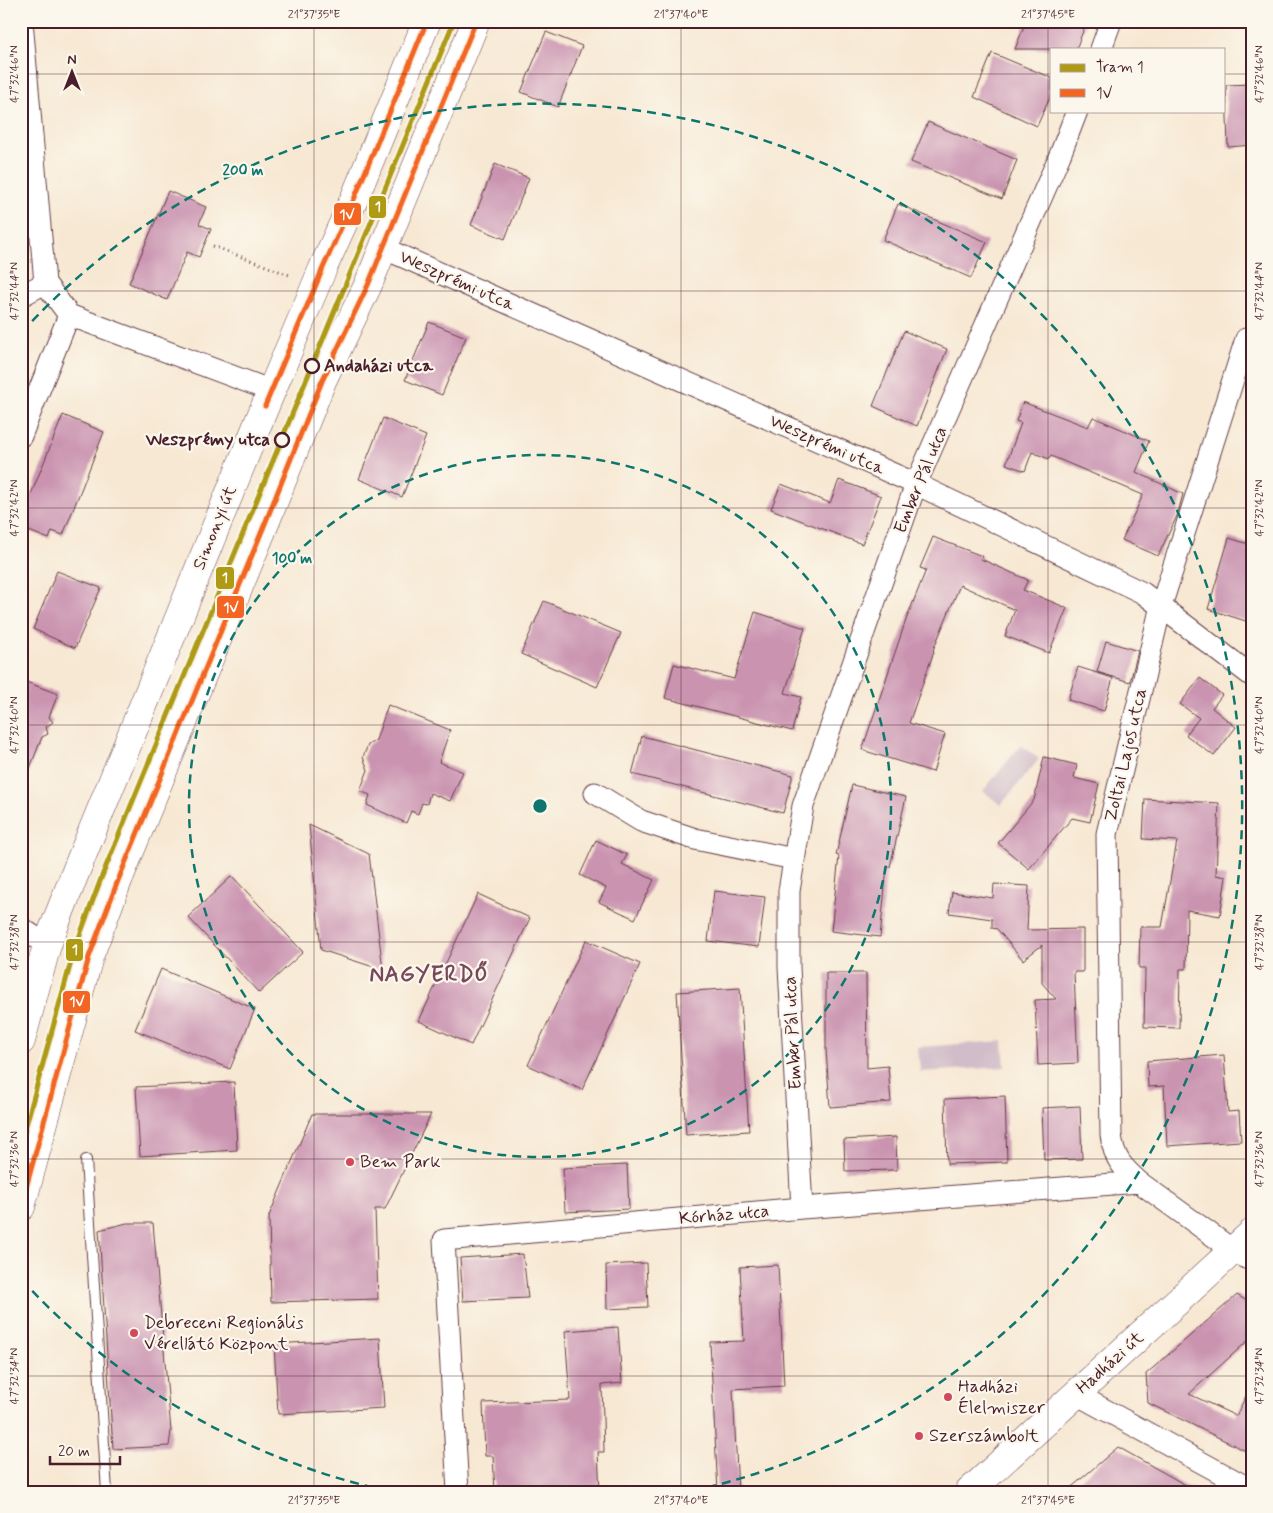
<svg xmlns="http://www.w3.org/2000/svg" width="1273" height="1513" font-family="Mynerve,sans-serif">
<rect width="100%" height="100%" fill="#fbf7ec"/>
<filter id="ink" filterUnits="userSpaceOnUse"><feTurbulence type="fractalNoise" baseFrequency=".02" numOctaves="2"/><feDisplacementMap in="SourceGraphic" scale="10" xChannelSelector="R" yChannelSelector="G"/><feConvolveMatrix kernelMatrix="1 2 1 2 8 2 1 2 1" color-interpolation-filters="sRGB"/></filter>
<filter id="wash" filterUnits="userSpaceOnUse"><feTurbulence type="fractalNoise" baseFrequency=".0096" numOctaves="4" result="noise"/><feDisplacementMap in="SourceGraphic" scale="20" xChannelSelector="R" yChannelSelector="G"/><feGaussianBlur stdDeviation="1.12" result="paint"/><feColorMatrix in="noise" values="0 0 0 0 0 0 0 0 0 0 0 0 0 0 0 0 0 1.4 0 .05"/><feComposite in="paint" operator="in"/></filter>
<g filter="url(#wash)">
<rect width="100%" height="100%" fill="#f7e8d3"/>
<path fill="#d1bdc9" d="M 1021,745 L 1039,759 L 1001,805 L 983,791 Z
M 1003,1041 L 1005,1067 L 920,1072 L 918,1047 Z"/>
<g id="blocks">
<path fill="#ca94b1" d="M 1026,21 L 1087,21 L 1076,49 L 1015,49 Z
M 546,32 L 582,46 L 558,107 L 521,92 Z
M 992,53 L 1052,78 L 1052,93 L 1037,126 L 974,97 Z
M 1252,84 L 1252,145 L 1228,147 L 1226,85 Z
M 928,122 L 1017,160 L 1002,199 L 911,162 Z
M 495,164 L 529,178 L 505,239 L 471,225 Z
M 168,191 L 206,207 L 199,224 L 211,229 L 199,257 L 187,252 L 167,300 L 129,283 Z
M 898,204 L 987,242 L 971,278 L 883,240 Z
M 429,322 L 466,337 L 442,395 L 405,380 Z
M 904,331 L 947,349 L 917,426 L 873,406 Z
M 1023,402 L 1088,427 L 1093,417 L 1149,441 L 1136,472 L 1183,494 L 1177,516 L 1158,556 L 1122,540 L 1143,495 L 1051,456 L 1049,459 L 1032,452 L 1025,471 L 1006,464 L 1021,423 L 1016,421 Z
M 63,415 L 104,432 L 63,535 L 52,531 L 49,539 L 24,529 L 27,521 L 21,519 Z
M 383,418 L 426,436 L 402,497 L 359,479 Z
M 839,480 L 881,496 L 862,544 L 771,509 L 781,484 L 830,503 Z
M 933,537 L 982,556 L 981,559 L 1028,580 L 1023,590 L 1067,608 L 1049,653 L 1005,636 L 1015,610 L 960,585 L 933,650 L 934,651 L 909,723 L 945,734 L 933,772 L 862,750 L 906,620 L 926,570 L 920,568 Z
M 1229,538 L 1252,545 L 1252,623 L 1208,609 Z
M 57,571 L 101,588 L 75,648 L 33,629 Z
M 544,601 L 621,633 L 597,687 L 521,654 Z
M 755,612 L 805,628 L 785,693 L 801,697 L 792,731 L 665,698 L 674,664 L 734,679 Z
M 1106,641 L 1138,651 L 1130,682 L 1097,672 Z
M 1078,667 L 1113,678 L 1104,711 L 1068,700 Z
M 1200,678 L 1222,695 L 1212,708 L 1236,727 L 1214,756 L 1186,735 L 1199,718 L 1180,704 Z
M 21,680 L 58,694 L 49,717 L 53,722 L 46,727 L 48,734 L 42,737 L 23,786 L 21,785 Z
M 388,705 L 450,730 L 439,762 L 463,772 L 450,801 L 430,793 L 427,804 L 422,803 L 418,814 L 411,811 L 406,823 L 367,805 L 370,795 L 360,791 L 368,770 L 363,757 L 368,745 L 376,740 Z
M 642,736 L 793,775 L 783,813 L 632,774 Z
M 1044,757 L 1077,765 L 1074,778 L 1099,784 L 1090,822 L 1072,818 L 1029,869 L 998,843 L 1034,800 Z
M 852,785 L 906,797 L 890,867 L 887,867 L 880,937 L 831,931 L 839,856 L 836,855 Z
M 1145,799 L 1219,803 L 1216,875 L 1226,877 L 1220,916 L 1187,910 L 1186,969 L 1180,969 L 1179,1028 L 1144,1027 L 1145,968 L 1139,968 L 1140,927 L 1162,927 L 1177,841 L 1143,839 Z
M 309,825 L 369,854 L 383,970 L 321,950 Z
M 596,840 L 627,855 L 622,864 L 654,880 L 635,919 L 599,902 L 606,888 L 580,875 Z
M 232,876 L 303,952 L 259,993 L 188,917 Z
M 994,884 L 1029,886 L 1027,930 L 1083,929 L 1083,972 L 1074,972 L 1078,1063 L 1038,1065 L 1035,1000 L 1056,999 L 1042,983 L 1042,945 L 1023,960 L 997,929 L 992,928 L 992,919 L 949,913 L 952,892 L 993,898 Z
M 714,891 L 765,897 L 759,947 L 708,941 Z
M 478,894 L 530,918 L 471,1045 L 419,1021 Z
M 586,940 L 640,964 L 582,1090 L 528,1065 Z
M 161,969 L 255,1009 L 230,1069 L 135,1030 Z
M 826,973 L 866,973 L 867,1068 L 888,1066 L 891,1102 L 830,1107 L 826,1050 Z
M 740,988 L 749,1131 L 686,1135 L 677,992 Z
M 1224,1055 L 1228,1112 L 1239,1111 L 1241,1141 L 1167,1146 L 1164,1086 L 1148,1087 L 1147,1061 Z
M 234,1082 L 237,1150 L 140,1156 L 136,1087 Z
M 1005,1096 L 1007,1162 L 947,1164 L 945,1099 Z
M 1080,1106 L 1082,1159 L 1044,1160 L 1042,1108 Z
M 312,1114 L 431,1114 L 385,1209 L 375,1209 L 378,1299 L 271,1302 L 269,1216 Z
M 896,1137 L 897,1170 L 845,1171 L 844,1140 Z
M 627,1165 L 629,1209 L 565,1212 L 563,1168 Z
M 127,1223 L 153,1223 L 171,1431 L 169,1446 L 113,1449 L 99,1230 Z
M 523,1254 L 528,1298 L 463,1301 L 460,1258 Z
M 646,1263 L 648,1307 L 607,1309 L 606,1265 Z
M 778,1265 L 784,1386 L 733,1389 L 738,1492 L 718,1492 L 710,1342 L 744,1341 L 740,1267 Z
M 1237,1295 L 1252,1304 L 1252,1337 L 1189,1394 L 1236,1416 L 1252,1384 L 1252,1454 L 1148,1403 L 1146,1374 Z
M 618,1327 L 622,1383 L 602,1385 L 604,1452 L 598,1452 L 600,1492 L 495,1492 L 493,1456 L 485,1456 L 483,1403 L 570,1400 L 565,1331 Z
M 380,1338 L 384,1408 L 278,1414 L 274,1344 Z
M 1118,1447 L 1198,1492 L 1066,1492 Z"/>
</g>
</g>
<g filter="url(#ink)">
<use href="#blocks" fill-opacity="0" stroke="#643d44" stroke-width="1"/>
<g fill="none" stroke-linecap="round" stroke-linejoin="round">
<g stroke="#643d44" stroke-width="12">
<path id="lane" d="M 86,1160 L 107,1492"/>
</g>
<g stroke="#643d44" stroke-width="23">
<path id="street" d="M 22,21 L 45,283
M 1101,49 L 1111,21
M 383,248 L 916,484 L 1143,593 L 1252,676
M 45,283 L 69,315 L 272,391
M 21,296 L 45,283
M 21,436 L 69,315
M 595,793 L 641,821 L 695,839 L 794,859
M 21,928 L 47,945
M 1139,1182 C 1122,1167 1114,1159 1111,1135 L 1107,834 L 1161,606 L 1246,339 L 1252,339
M 802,1208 L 789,967 L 789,891 L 803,806 L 916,484 L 1060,155 L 1077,111
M 1076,1394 L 1252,1490
M 458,1492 L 444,1240 L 802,1208 L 1139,1182 L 1234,1251 L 1252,1261"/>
</g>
<g stroke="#643d44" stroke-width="29">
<path id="secondary" d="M 21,1041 L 47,945 L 78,866 L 261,416 L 323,268 L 355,197 L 427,21
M 21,1207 L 89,957 L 117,883 L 264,526 L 322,381 L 368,285 L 476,21
M 969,1492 L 1252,1233"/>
</g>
<path stroke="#643d44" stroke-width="3" stroke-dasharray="1 4" stroke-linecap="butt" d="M 213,246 L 292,276"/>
<use href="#lane" stroke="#fff" stroke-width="10"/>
<use href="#street" stroke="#fff" stroke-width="21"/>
<use href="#secondary" stroke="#fff" stroke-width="28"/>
<g stroke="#fbf7ec" stroke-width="9">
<path id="bus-1" d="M 265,406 L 323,268 L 355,197 L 427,21
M 21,1206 L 89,957 L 117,883 L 264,526 L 322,381 L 368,285 L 476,21"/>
</g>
<use href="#bus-1" stroke="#f26522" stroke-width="5"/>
<g stroke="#fbf7ec" stroke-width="9">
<path id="tram-1" d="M 21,1143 L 74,951 L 102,876 L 454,21"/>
</g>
<use href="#tram-1" stroke="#ae9a13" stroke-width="5"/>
</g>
</g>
<path fill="none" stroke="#4a1f2b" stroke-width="1" stroke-opacity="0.45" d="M 314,21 L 314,1492M 681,21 L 681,1492M 1048,21 L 1048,1492M 21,74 L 1052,74M 1224,74 L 1252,74M 21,291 L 1252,291M 21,508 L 1252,508M 21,725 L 1252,725M 21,942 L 1252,942M 21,1159 L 1252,1159M 21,1376 L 1252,1376"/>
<g fill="none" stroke="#0f766e" stroke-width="2.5" stroke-dasharray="9 6">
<circle cx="540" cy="806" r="351"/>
<path d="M388 1491A702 702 0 0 1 22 1280M22 332A702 702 0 1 1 692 1491"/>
</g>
<g fill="#fbf7ec" stroke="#4a1f2b" stroke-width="2.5">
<circle cx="312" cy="366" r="7"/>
<circle cx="282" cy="440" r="7"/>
</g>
<g fill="#d1495b" stroke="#fbf7ec" stroke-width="2">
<circle cx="350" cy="1162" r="5"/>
<circle cx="134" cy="1333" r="5"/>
<circle cx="948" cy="1397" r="5"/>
<circle cx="919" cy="1436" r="5"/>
</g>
<g text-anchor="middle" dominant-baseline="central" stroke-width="4.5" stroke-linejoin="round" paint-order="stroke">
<g font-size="18" fill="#4a1f2b" stroke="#fbf7ec">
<text transform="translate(457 281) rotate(24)">Weszprémi utca</text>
<text transform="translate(827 445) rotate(24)">Weszprémi utca</text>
<text transform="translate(921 480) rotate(-68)">Ember Pál utca</text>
<text transform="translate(215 528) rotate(-68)">Simonyi út</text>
<text transform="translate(1126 755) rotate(-77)">Zoltai Lajos utca</text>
<text transform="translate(793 1033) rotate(-93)">Ember Pál utca</text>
<text transform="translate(724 1215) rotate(-5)">Kórház utca</text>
<text transform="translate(1110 1363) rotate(-42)">Hadházi út</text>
</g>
<g font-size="18" font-weight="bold" fill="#4a1f2b" stroke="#fbf7ec" text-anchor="start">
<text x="324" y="366">Andaházi utca</text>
<text x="270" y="440" text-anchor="end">Weszprémy utca</text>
</g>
<g font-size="18" fill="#4a1f2b" stroke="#fbf7ec" text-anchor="start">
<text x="360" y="1162">Bem Park</text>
<text x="144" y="1323">Debreceni Regionális<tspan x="144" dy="21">Vérellátó Központ</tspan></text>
<text x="958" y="1387">Hadházi<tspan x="958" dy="21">Élelmiszer</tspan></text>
<text x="929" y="1436">Szerszámbolt</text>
</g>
<g font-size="22" font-weight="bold" letter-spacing="1" fill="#77485a" stroke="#fbf7ec">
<text x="430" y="975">NAGYERDŐ</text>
</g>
</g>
<circle cx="540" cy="806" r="8" fill="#0f766e" stroke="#fbf7ec" stroke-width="2.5"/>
<g font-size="15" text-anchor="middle" font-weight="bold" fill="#0f766e" stroke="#fbf7ec" stroke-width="4.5" stroke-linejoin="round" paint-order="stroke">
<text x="243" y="175">200 m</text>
<text x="292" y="563">100 m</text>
</g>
<g stroke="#fbf7ec" stroke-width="2">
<rect x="368" y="195" width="19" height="24" rx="5" fill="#ae9a13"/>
<rect x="333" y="202" width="29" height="24" rx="5" fill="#f26522"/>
<rect x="215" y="566" width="20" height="24" rx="5" fill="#ae9a13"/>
<rect x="216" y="595" width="29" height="24" rx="5" fill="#f26522"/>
<rect x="65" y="938" width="19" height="24" rx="5" fill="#ae9a13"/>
<rect x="62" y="990" width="29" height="24" rx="5" fill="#f26522"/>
</g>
<g font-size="14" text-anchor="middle" font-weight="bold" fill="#fff">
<text x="378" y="211">1</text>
<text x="347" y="219">1V</text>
<text x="225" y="582">1</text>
<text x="231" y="612">1V</text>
<text x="75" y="954">1</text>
<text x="77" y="1006">1V</text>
</g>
<rect width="1273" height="1513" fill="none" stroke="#fbf7ec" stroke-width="55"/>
<rect x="1050" y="48" width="175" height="65" fill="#fbf7ec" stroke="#b4a19f"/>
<rect x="1060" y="64" width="25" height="8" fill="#ae9a13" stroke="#b4a19f"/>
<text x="1096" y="72" font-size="15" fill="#4a1f2b">Tram 1</text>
<rect x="1060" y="89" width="25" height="8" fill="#f26522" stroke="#b4a19f"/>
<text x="1096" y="98" font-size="15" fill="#4a1f2b">1V</text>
<g transform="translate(72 72)" stroke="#fbf7ec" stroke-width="4" paint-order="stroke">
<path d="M0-4L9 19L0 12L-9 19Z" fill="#4a1f2b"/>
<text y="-8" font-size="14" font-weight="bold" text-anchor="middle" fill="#4a1f2b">N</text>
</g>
<path d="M50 1456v8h70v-8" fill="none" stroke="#4a1f2b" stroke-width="2.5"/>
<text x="58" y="1456" font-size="15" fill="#4a1f2b" stroke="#fbf7ec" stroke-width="4" paint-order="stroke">20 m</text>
<rect x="28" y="28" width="1218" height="1458" fill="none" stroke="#4a1f2b" stroke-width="2"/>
<g font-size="12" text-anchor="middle" fill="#4a1f2b">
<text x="314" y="18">21°37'35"E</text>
<text x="681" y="18">21°37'40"E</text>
<text x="1048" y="18">21°37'45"E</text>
<text transform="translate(14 74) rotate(-90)" y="4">47°32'46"N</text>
<text transform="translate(1259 74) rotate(-90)" y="4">47°32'46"N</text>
<text transform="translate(14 291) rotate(-90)" y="4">47°32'44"N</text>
<text transform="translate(1259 291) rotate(-90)" y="4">47°32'44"N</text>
<text transform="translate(14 508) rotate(-90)" y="4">47°32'42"N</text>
<text transform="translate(1259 508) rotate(-90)" y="4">47°32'42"N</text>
<text transform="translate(14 725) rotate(-90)" y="4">47°32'40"N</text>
<text transform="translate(1259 725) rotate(-90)" y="4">47°32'40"N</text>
<text transform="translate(14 942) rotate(-90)" y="4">47°32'38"N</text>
<text transform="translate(1259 942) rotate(-90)" y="4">47°32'38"N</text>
<text transform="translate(14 1159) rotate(-90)" y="4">47°32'36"N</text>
<text transform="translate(1259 1159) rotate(-90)" y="4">47°32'36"N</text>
<text transform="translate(14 1376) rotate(-90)" y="4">47°32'34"N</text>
<text transform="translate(1259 1376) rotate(-90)" y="4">47°32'34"N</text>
<text x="314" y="1504">21°37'35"E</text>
<text x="681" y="1504">21°37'40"E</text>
<text x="1048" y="1504">21°37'45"E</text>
</g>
</svg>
